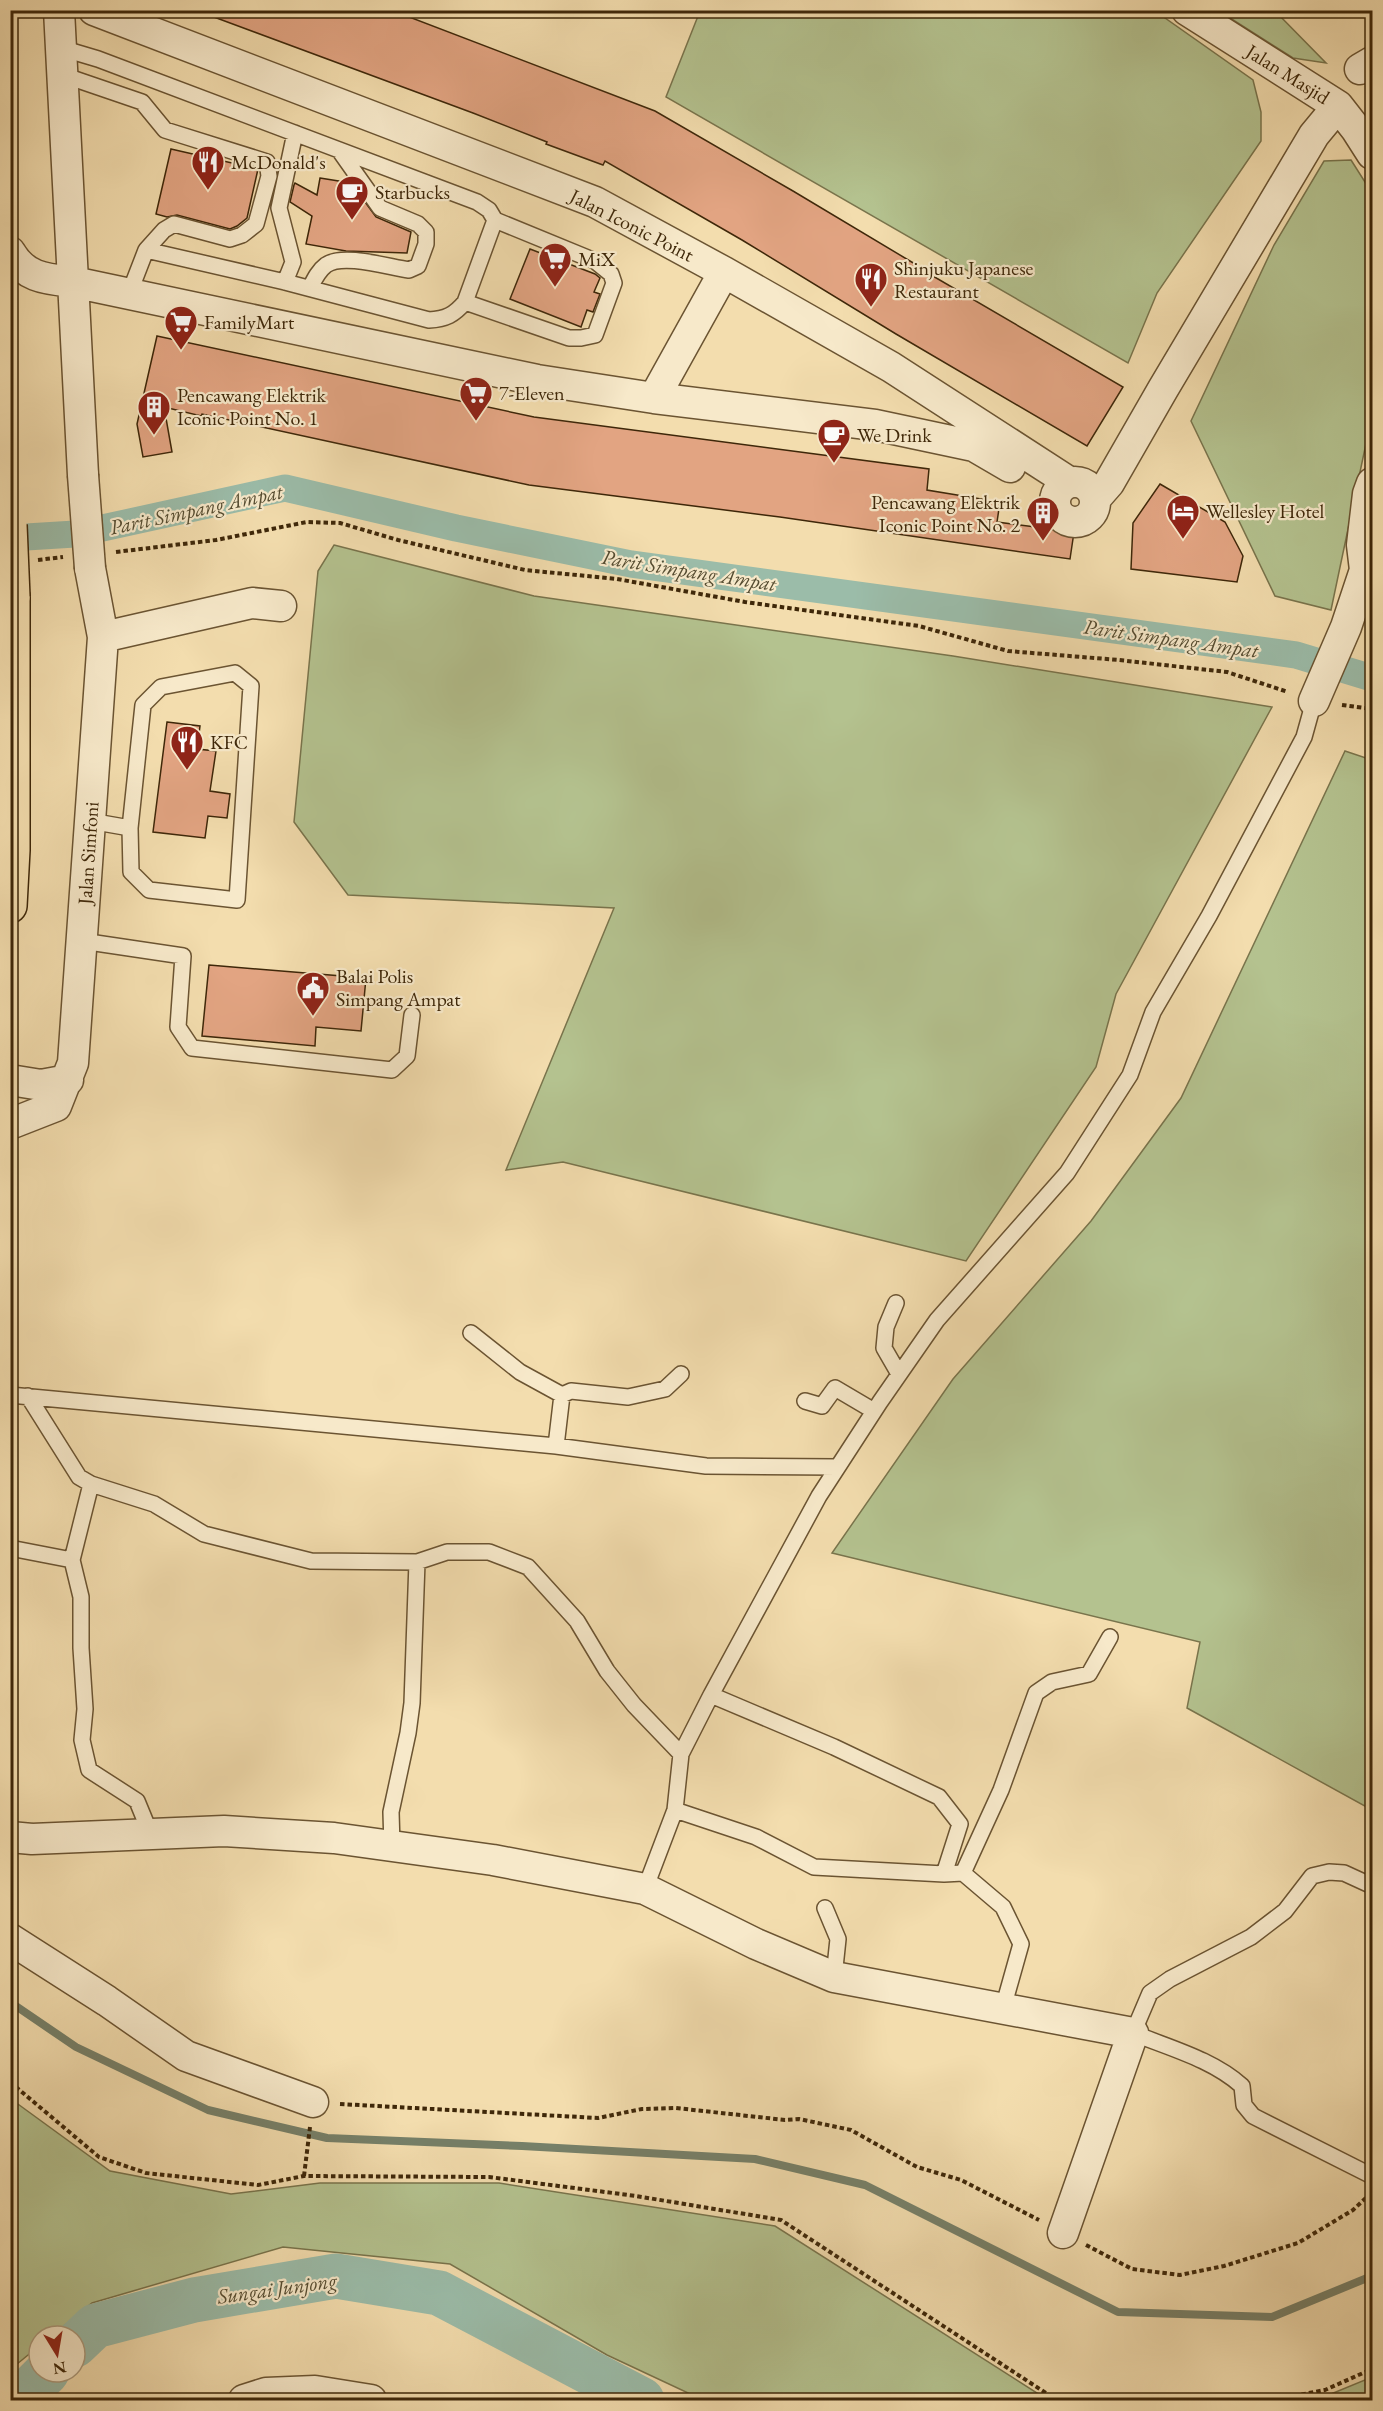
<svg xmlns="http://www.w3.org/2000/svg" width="1383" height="2411" font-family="'EB Garamond',serif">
<rect width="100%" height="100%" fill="#f3ddae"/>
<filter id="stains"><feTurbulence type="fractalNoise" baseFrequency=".00333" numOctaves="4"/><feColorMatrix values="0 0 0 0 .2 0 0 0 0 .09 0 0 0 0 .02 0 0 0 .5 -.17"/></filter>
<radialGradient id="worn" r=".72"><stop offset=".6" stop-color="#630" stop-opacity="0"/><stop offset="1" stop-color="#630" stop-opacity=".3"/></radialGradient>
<path fill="#b4c28f" stroke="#79744c" stroke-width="1.5" d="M 700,11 L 1155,11 L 1253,80 L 1261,112 L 1261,141 L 1157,293 L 1128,363 L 666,97 Z
M 1219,11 L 1275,11 L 1326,63 L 1293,58 Z
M 1351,160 L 1372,193 L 1372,423 L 1368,434 L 1331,610 L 1275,596 L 1191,421 L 1274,245 L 1324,161 Z
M 334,545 L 534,596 L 953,656 L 1272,707 L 1116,994 L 1096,1067 L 966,1261 L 563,1162 L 506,1170 L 614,908 L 348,895 L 294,822 L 318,571 Z
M 1345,751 L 1372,760 L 1372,1810 L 1187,1708 L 1200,1642 L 832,1553 L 953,1379 L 1091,1221 L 1181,1098 Z
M 11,2099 L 110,2171 L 231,2194 L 320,2183 L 499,2183 L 775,2226 L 1048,2400 L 703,2400 L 607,2355 L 450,2264 L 283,2247 L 92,2303 L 52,2336 L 39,2336 L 39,2346 L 11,2369 Z
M 1372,2377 L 1372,2400 L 1302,2400 L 1331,2394 Z"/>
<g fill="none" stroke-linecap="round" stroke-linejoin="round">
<path stroke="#768069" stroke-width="8" d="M 10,2002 L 76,2047 L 208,2110 L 327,2138 L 522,2146 L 755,2159 L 865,2185 L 1118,2312 L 1272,2317 L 1372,2276"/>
<path stroke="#9bbca9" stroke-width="27" d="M 10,538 L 75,534 L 285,488 L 456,528 L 631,564 L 1296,655 L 1372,678"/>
<path stroke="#9bbca9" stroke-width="45" d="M 75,2345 L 95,2326 L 194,2300 L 336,2276 L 439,2293 L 642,2400
M 19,2400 L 47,2372"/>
</g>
<path fill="#e2a482" stroke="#3e2709" stroke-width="1.5" d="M 203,10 L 391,10 L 655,111 L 793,191 L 915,264 L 914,265 L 1123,387 L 1087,446 L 896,334 L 742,240 L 605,161 L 603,165 L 546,144 L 547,142 L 473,113 L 203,13 Z
M 171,149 L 258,169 L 247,218 L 237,226 L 230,229 L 177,215 L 167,217 L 156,214 Z
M 320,178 L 351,183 L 376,217 L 411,232 L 407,253 L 346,251 L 306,244 L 312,216 L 290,202 L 294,185 L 295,183 L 317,195 Z
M 530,249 L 595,274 L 600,278 L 594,292 L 600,294 L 593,312 L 587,310 L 581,327 L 510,299 Z
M 157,336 L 534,417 L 929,469 L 927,490 L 1000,502 L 997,522 L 1074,532 L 1070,559 L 780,517 L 529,485 L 202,414 L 201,416 L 164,407 L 172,452 L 143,457 L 137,424 Z
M 1160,484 L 1225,522 L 1243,556 L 1237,582 L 1131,569 L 1133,523 Z
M 167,722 L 200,726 L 197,749 L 216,751 L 210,791 L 230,794 L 227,818 L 208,816 L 205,838 L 153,832 Z
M 209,965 L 366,978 L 361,1031 L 316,1027 L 315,1046 L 202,1036 Z"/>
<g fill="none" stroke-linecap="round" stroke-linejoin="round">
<g stroke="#6b5432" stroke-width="18">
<path id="lane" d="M 61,48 L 98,59 L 477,202 L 489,210 L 495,220 L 465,302 C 454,315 446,319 429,320 L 285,282 L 146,250 L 129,294
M 63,75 L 142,102 L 165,130 L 267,162 L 269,176 L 256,224 L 242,235 L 230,239 L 174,224 L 164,230 L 146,250
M 285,282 L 293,262 L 279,208 L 295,133
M 310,288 C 314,280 318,271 326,265 C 343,253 388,267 409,270 L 418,266 L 426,244 L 426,232 L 418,224 L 380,208 L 339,150
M 465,302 L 569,338 L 581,338 L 595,335 L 614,283 L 611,274 L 595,261 L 495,220
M 235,673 L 251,686 L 237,900 L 149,890 L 131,872 L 130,828 L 143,705 L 161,687 Z
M 90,821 L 130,828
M 82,941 L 183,956 L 178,1027 L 192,1048 L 392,1070 L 407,1056 L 412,1015
M 896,1303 L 886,1327 L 884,1348 L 899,1374
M 471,1333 L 520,1372 L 562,1395
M 10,1395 L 556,1446 L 706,1466 L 837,1467
M 28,1396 L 79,1477 L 91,1484 L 154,1504 L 204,1534 L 311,1561 L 417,1562 L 447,1552 L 489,1552 L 528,1567 L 577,1621 L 607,1671 L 634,1705 L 681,1754
M 805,1401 L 822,1406 L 835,1388 L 874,1411
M 556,1446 L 562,1395 L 571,1391 L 628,1397 L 665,1389 L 681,1374
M 10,1548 L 72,1560 L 81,1597 L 81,1648 L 85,1709 L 82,1740 L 89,1770 L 137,1801 L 151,1835
M 72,1560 L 91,1484
M 711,1695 L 834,1747 L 939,1797 L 960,1824 L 944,1874
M 675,1810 L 756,1837 L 814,1867 L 944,1874 L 963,1873 L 1003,1907 L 1021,1944 L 1003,2008
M 392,1846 L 391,1812 L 408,1733 L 412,1703 L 417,1562
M 963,1873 L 1001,1790 L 1036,1693 L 1052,1682 L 1089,1674 L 1110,1637
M 1372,1884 L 1368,1884 L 1344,1873 L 1329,1872 L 1312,1876 L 1285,1911 L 1251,1937 L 1170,1979 L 1150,1993 L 1133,2033 C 1169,2048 1212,2059 1242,2086 L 1244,2105 L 1253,2116 L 1372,2176
M 645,1889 L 675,1810 L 681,1754 L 711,1695 L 819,1496 L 880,1402 L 937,1320 L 1067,1173 L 1130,1075 L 1153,1012 L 1209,916 L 1304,737 L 1314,701
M 825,1908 L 838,1939 L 834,1977"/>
</g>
<g stroke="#6b5432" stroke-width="33">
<path id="street" d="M 59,10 L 83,475
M 94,10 L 595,202 L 724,272 L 891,367 L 1069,482
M 1187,10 L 1338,106 L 1356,129 L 1372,154
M 1360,69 L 1372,62
M 10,252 C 25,278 46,279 73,282 L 537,380 L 654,398 L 875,425 L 974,446 L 1010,467
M 654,398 L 724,272
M1055 502a20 20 0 1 1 40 0a20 20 0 1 1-40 0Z
M 1095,499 L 1109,483 L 1163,389 L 1314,135 L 1338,106
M 103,637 L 252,603 L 281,606
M 1314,701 L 1346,627 L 1365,570 L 1362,545 L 1368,494 L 1372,483
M 10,1080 L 41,1085 L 68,1080
M 10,1124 L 56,1106 L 73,1063 L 103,637 L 90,568
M 10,1837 L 32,1839 L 224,1831 L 334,1838 L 493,1860 L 645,1889 L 756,1944 L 834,1977 L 1133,2033 L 1063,2233
M 10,1939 L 107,2001 L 186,2056 L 313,2102
M 244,2400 L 266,2393 L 315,2391 L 371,2400"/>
</g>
<g stroke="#3e2709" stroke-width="36">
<path id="highway" d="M 10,906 L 13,850 L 13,597"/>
</g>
<path stroke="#3e2709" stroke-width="4" stroke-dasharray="4.5 3" stroke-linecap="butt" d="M 116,552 L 216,540 L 307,522 L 340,523 L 398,540 L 525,570 L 617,579 L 745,602 L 919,626 L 1008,651 L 1119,660 L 1227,672 L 1288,692
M 38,560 L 63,557
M 1342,705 L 1372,709
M 10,2082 L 99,2157 L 146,2173 L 258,2185 L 304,2176 L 489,2177 L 636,2196 L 781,2220 L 1052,2397 L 1062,2400
M 340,2104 L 598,2118 L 642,2109 L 676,2108 L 785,2120 L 799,2119 L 851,2130 L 917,2167 L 961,2180 L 1039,2220
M 304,2176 L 310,2127
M 1086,2245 L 1132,2269 L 1180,2275 L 1224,2266 L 1298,2243 L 1353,2210 L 1370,2194
M 1272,2400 L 1325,2390 L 1372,2369"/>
<use href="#lane" stroke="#f7e9ca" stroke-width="15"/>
<use href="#street" stroke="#f7e9ca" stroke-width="30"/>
<use href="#highway" stroke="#f3ddae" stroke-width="33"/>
<g stroke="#6b5432" stroke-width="33" stroke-linecap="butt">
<path id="street-bridge" d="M 83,475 L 90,568"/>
</g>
<g stroke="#3e2709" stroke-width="36" stroke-linecap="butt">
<path id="highway-bridge" d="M 10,525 L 13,597"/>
</g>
<use href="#street-bridge" stroke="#f7e9ca" stroke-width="30"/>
<use href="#highway-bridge" stroke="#f3ddae" stroke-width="33"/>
</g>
<defs>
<g id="restaurant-pin" transform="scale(1.725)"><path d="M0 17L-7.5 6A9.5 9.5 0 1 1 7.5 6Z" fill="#8f2418" stroke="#f7e9ca"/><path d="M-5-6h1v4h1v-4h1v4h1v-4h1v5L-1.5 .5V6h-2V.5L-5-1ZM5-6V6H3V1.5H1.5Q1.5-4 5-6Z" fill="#fff"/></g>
<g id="cafe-pin" transform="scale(1.725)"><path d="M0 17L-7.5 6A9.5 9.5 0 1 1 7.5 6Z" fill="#8f2418" stroke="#f7e9ca"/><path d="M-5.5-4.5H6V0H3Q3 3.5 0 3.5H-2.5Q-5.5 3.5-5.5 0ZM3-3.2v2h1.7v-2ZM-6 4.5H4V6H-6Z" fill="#fff"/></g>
<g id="supermarket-pin" transform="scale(1.725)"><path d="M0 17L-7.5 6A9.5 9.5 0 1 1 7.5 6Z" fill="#8f2418" stroke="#f7e9ca"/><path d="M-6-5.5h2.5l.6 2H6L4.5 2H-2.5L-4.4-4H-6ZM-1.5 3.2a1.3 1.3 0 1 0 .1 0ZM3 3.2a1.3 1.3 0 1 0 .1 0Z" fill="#fff"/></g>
<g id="building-pin" transform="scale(1.725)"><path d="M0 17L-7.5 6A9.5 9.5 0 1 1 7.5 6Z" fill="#8f2418" stroke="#f7e9ca"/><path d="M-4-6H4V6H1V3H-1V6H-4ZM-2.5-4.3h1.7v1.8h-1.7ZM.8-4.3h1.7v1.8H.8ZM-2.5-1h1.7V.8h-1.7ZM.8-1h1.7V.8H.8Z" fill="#fff"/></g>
<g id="hotel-pin" transform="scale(1.725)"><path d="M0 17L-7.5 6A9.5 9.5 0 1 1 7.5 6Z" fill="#8f2418" stroke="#f7e9ca"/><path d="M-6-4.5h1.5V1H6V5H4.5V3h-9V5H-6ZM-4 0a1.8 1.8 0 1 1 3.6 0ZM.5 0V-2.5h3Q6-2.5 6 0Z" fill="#fff"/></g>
<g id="civic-pin" transform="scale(1.725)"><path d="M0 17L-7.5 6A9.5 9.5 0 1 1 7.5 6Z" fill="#8f2418" stroke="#f7e9ca"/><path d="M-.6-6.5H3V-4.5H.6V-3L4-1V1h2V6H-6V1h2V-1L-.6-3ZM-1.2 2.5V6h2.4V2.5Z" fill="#fff"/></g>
</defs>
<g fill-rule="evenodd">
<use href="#restaurant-pin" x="208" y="162"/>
<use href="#cafe-pin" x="352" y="192"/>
<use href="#supermarket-pin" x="555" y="259"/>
<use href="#restaurant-pin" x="871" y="279"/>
<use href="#supermarket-pin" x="181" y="322"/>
<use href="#supermarket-pin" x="476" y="393"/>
<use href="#building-pin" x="154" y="407"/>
<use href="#cafe-pin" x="834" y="435"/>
<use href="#hotel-pin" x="1183" y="511"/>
<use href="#building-pin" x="1043" y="513"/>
<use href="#restaurant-pin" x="187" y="742"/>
<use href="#civic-pin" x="313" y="988"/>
</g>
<g text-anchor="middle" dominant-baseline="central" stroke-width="4.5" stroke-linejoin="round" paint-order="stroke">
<g font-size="20" fill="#3e2709" stroke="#f7e9ca">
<text transform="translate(1288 74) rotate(32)">Jalan Masjid</text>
<text transform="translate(632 225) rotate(27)">Jalan Iconic Point</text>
<text transform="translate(88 853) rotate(-86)">Jalan Simfoni</text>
</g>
<g font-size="20" fill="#3e2709" stroke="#f7e9ca" text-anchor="start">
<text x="231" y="162">McDonald's</text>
<text x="375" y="192">Starbucks</text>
<text x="578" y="259">MiX</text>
<text x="894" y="268">Shinjuku Japanese<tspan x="894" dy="23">Restaurant</tspan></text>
<text x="204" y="322">FamilyMart</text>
<text x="499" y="393">7-Eleven</text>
<text x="177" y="395">Pencawang Elektrik<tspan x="177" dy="23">Iconic Point No. 1</tspan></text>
<text x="857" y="435">We Drink</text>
<text x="1020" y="502" text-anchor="end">Pencawang Elektrik<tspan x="1020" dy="23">Iconic Point No. 2</tspan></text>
<text x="1206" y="511">Wellesley Hotel</text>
<text x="210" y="742">KFC</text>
<text x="336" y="976">Balai Polis<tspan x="336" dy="23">Simpang Ampat</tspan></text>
</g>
<g font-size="21" font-style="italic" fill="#554c31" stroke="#f7e9ca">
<text transform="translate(196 509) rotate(-12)">Parit Simpang Ampat</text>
<text transform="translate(689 570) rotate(9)">Parit Simpang Ampat</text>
<text transform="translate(1171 638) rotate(8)">Parit Simpang Ampat</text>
<text transform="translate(277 2288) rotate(-8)">Sungai Junjong</text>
</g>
</g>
<rect width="1383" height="2411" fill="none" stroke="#f3ddae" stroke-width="36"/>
<rect x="12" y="12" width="1359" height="2387" fill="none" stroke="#3e2709" stroke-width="3"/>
<rect x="18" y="18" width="1347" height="2375" fill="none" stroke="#3e2709" stroke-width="1.5"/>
<g transform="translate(57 2354) rotate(169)"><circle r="28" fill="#f7e9ca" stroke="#ad9b7d" stroke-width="1.5"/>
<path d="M0-4.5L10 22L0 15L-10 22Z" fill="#8f2418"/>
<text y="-9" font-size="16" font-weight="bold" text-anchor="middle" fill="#3e2709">N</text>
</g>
<rect width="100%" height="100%" filter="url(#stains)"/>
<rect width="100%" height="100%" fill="url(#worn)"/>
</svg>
